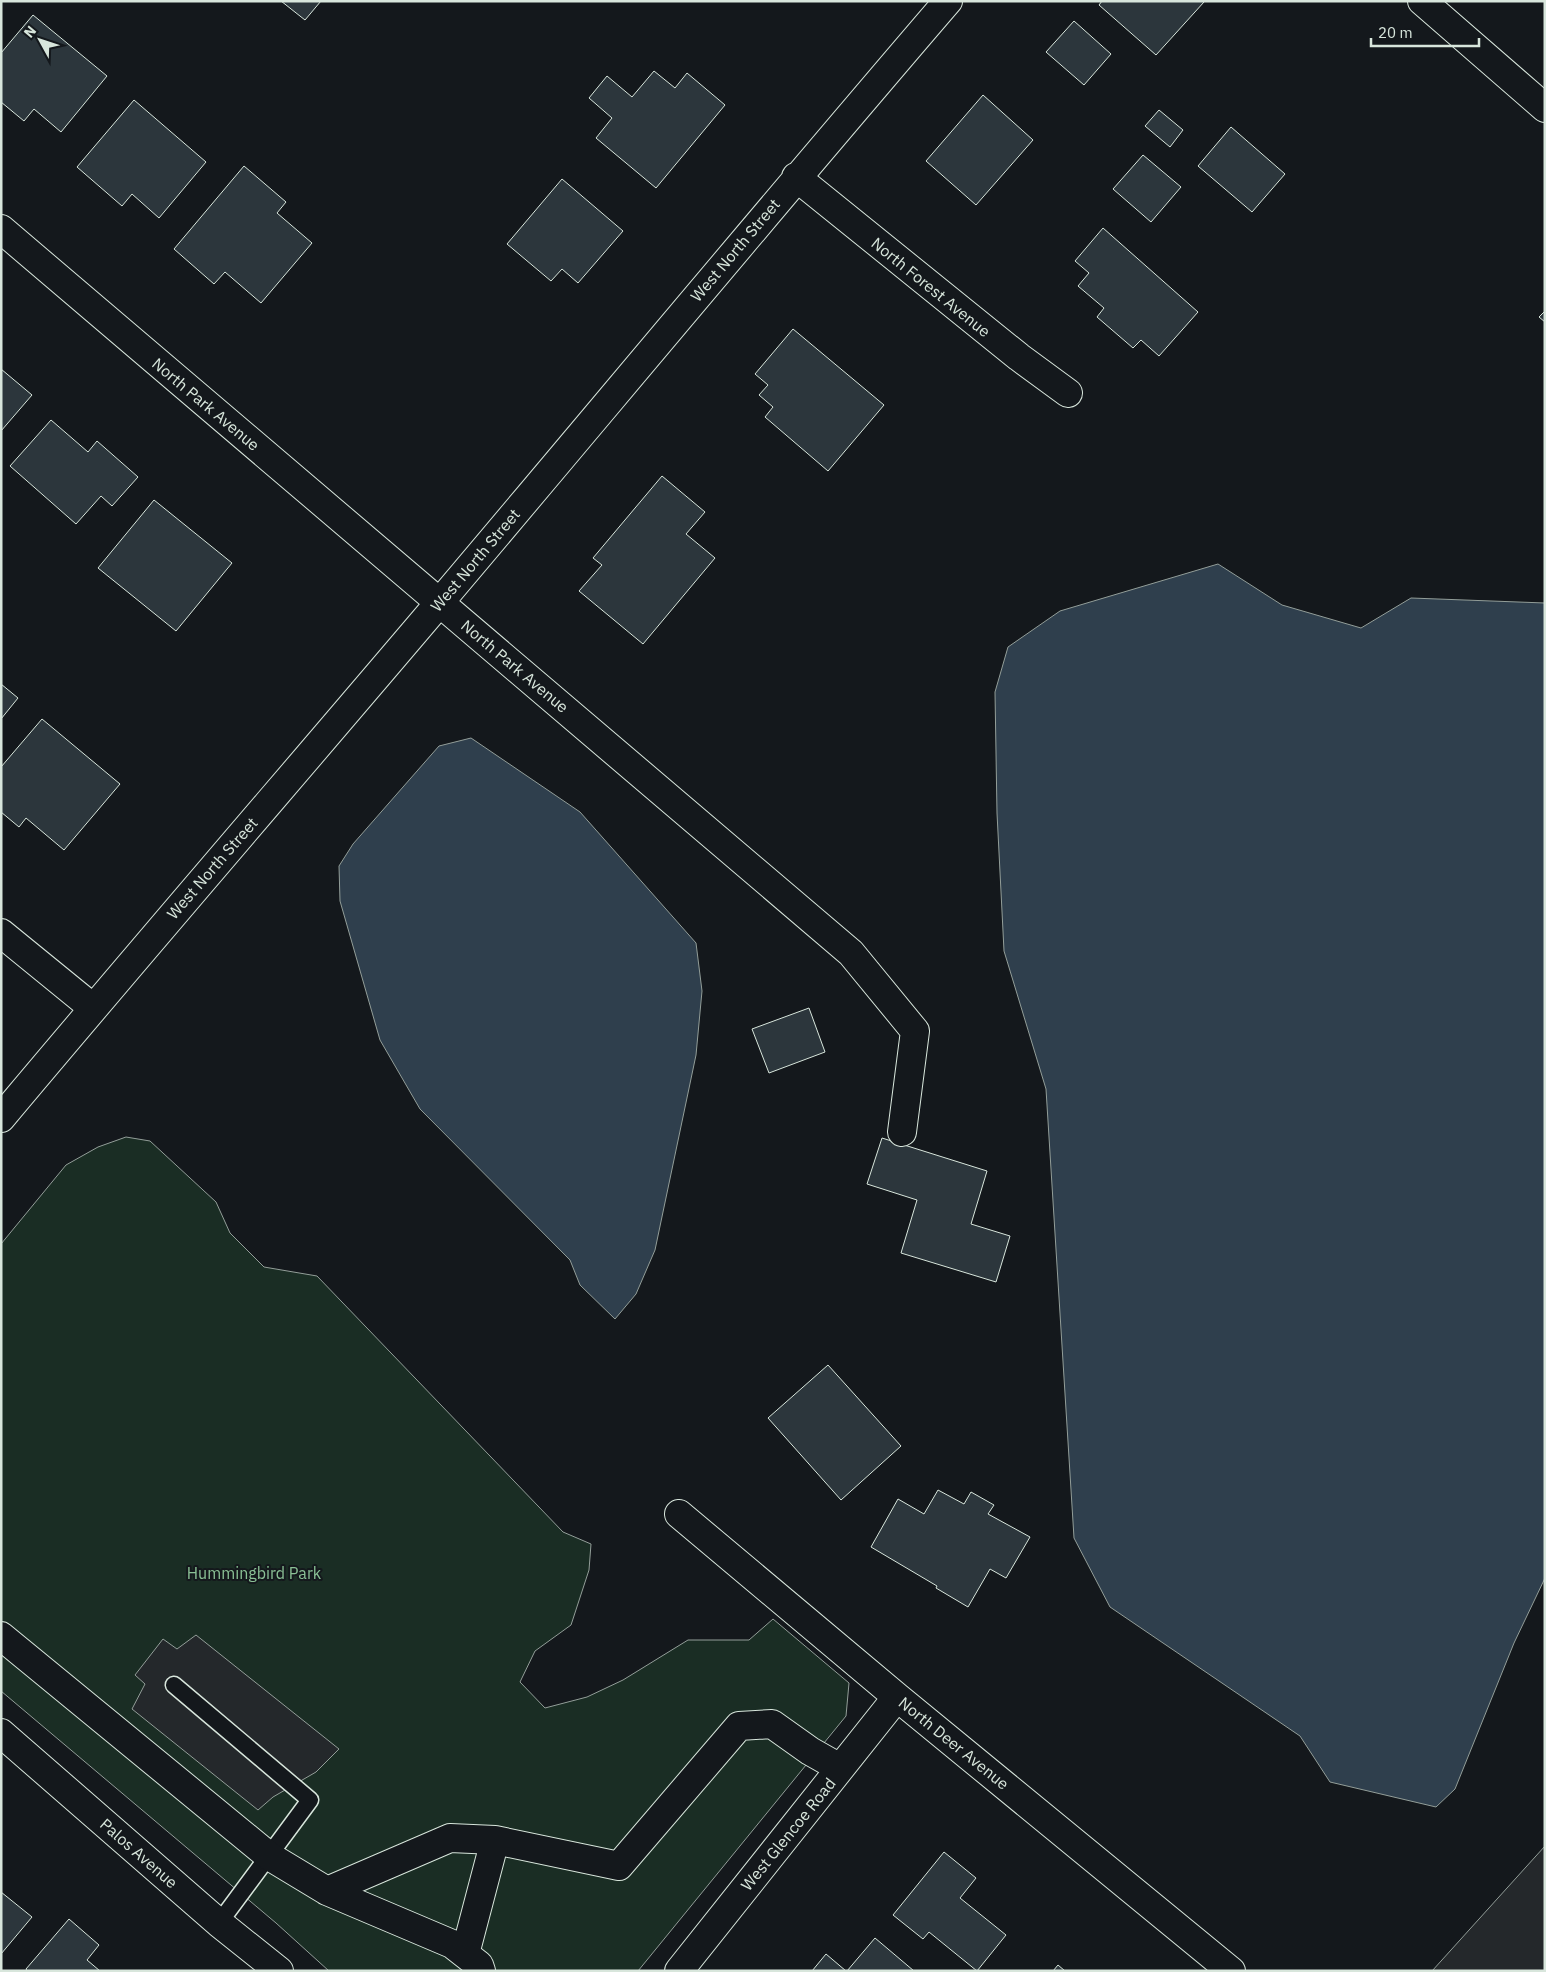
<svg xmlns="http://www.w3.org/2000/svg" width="1546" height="1972" font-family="'IBM Plex Sans',sans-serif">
<rect width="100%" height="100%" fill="#14181c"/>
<path fill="#1a2d24" stroke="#939e99" d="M 126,1137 L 150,1141 L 216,1202 L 230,1233 L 264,1267 L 317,1276 L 563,1532 L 591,1544 L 589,1570 L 571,1625 L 535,1651 L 520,1682 L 545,1708 L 587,1697 L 623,1680 L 688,1640 L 749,1640 L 773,1619 L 849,1683 L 846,1716 L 638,1971 L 329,1971 L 276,1923 L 1,1691 L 1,1244 L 66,1165 L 98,1147 Z"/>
<path fill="#24282b" stroke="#939e99" d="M 196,1635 L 339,1749 L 316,1772 L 273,1797 L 258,1810 L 132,1709 L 145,1684 L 135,1675 L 163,1639 L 177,1649 Z
M 1545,1846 L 1545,1971 L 1432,1971 Z"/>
<path fill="#2f3f4d" stroke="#939e99" d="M 1218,564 L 1282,605 L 1361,628 L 1411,598 L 1545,603 L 1545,1578 L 1514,1643 L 1455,1789 L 1436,1807 L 1330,1782 L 1300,1736 L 1110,1607 L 1074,1538 L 1046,1089 L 1004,951 L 997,813 L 995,692 L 1008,647 L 1060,611 Z
M 471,738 L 580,812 L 696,943 L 702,991 L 696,1055 L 655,1250 L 636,1294 L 615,1319 L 580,1285 L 570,1260 L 420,1109 L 380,1040 L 340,901 L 339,866 L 353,844 L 439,746 Z"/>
<path fill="#2c363c" stroke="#d8e6dc" d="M 281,1 L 321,1 L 305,20 Z
M 1102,1 L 1203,1 L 1204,2 L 1156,55 L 1099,5 Z
M 33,15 L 107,76 L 61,132 L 34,109 L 24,121 L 1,102 L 1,53 Z
M 1074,21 L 1111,54 L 1084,85 L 1046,52 Z
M 654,71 L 675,88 L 687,73 L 725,105 L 656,188 L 596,138 L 612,118 L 589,98 L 607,76 L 632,97 Z
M 983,95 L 1033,140 L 976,205 L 926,161 Z
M 134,100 L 206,162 L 159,218 L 132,194 L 122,206 L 77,167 Z
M 1159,110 L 1183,130 L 1170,147 L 1145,126 Z
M 1231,127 L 1285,174 L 1252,212 L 1198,166 Z
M 1143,155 L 1181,187 L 1151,222 L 1113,189 Z
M 244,166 L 286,202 L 277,213 L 312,243 L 261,303 L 225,272 L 214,284 L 174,249 Z
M 562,179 L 623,231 L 578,283 L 562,269 L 551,281 L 507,244 Z
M 1103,228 L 1198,312 L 1159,356 L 1141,340 L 1133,348 L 1097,317 L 1104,308 L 1078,286 L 1089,273 L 1075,261 Z
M 1545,311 L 1545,322 L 1539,317 Z
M 793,329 L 884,405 L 828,471 L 765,417 L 773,407 L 759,395 L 768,385 L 755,374 Z
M 1,369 L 32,395 L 1,431 Z
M 51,420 L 88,452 L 97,441 L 138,477 L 112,506 L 101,496 L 76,524 L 10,466 Z
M 662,476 L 705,512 L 686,534 L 715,558 L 643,644 L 579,591 L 602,565 L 593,558 Z
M 154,500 L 232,563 L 176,631 L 98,568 Z
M 1,684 L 18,698 L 1,719 Z
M 42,719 L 120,784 L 64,850 L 26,818 L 19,827 L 1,812 L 1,767 Z
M 809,1008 L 825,1052 L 769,1073 L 752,1029 Z
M 882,1138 L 987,1171 L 971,1224 L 1010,1236 L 996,1282 L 901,1253 L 917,1200 L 867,1184 Z
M 828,1365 L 901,1446 L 841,1500 L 768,1418 Z
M 938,1490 L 964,1504 L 971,1492 L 994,1505 L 988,1514 L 1030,1537 L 1006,1578 L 990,1569 L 968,1607 L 936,1588 L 937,1586 L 871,1547 L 898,1499 L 924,1514 Z
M 944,1852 L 976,1878 L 960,1898 L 1006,1935 L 977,1971 L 929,1932 L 923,1939 L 893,1915 Z
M 1,1892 L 32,1917 L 1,1954 Z
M 69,1919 L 99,1945 L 87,1960 L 100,1971 L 27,1971 L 26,1969 Z
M 875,1938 L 914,1971 L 847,1971 Z
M 826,1954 L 846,1971 L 812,1971 Z
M 1058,1965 L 1065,1971 L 1053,1971 Z"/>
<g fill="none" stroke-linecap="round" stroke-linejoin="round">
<g stroke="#d8e6dc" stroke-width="19">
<path id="lane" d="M 174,1685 L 310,1800 L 219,1923"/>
</g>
<g stroke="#d8e6dc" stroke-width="30">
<path id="street" d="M 1422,1 L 1545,108
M 796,177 L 1019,357 L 1068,393
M 1,229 L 851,953 L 915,1031 L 902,1132
M 1,933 L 93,1008
M 1,1118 C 146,945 294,774 440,602 C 609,402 777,200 948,1
M 679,1514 L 897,1697 L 1231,1971
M 1,1636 L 269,1856 L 327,1891 L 452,1944 L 479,1965 L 481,1971
M 1,1733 L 219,1923 L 279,1971
M 327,1891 L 450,1838 L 495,1840 L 619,1866 L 739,1726 L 772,1724 L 810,1751 L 840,1768
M 465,1954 L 495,1840
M 679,1971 L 897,1697"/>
</g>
<use href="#lane" stroke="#14181c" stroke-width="16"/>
<use href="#street" stroke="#14181c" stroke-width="28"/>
</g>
<g text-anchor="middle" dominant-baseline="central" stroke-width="4" stroke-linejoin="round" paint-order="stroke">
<g font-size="16" fill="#d8e6dc" stroke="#14181c">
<text transform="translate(735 250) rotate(-50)">West North Street</text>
<text transform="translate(931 287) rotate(39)">North Forest Avenue</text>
<text transform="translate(206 404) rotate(40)">North Park Avenue</text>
<text transform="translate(475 560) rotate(-50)">West North Street</text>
<text transform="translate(515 666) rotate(40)">North Park Avenue</text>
<text transform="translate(212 868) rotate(-49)">West North Street</text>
<text transform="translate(954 1743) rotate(39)">North Deer Avenue</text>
<text transform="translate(788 1834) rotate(-51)">West Glencoe Road</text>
<text transform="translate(139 1853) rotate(41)">Palos Avenue</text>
</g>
<g font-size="16" fill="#8ac095" stroke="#14181c">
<text x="254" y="1573">Hummingbird Park</text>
</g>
</g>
<rect width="1546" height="1972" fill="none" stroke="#d8e6dc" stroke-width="5"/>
<g transform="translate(40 40) rotate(310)" stroke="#14181c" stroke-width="4" paint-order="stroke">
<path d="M0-4L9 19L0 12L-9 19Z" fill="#d8e6dc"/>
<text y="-8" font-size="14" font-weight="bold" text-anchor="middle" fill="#d8e6dc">N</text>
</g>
<path d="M1371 38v8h108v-8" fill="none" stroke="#d8e6dc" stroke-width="2.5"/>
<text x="1378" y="38" font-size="15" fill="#d8e6dc" stroke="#14181c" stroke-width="4" paint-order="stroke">20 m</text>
</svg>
